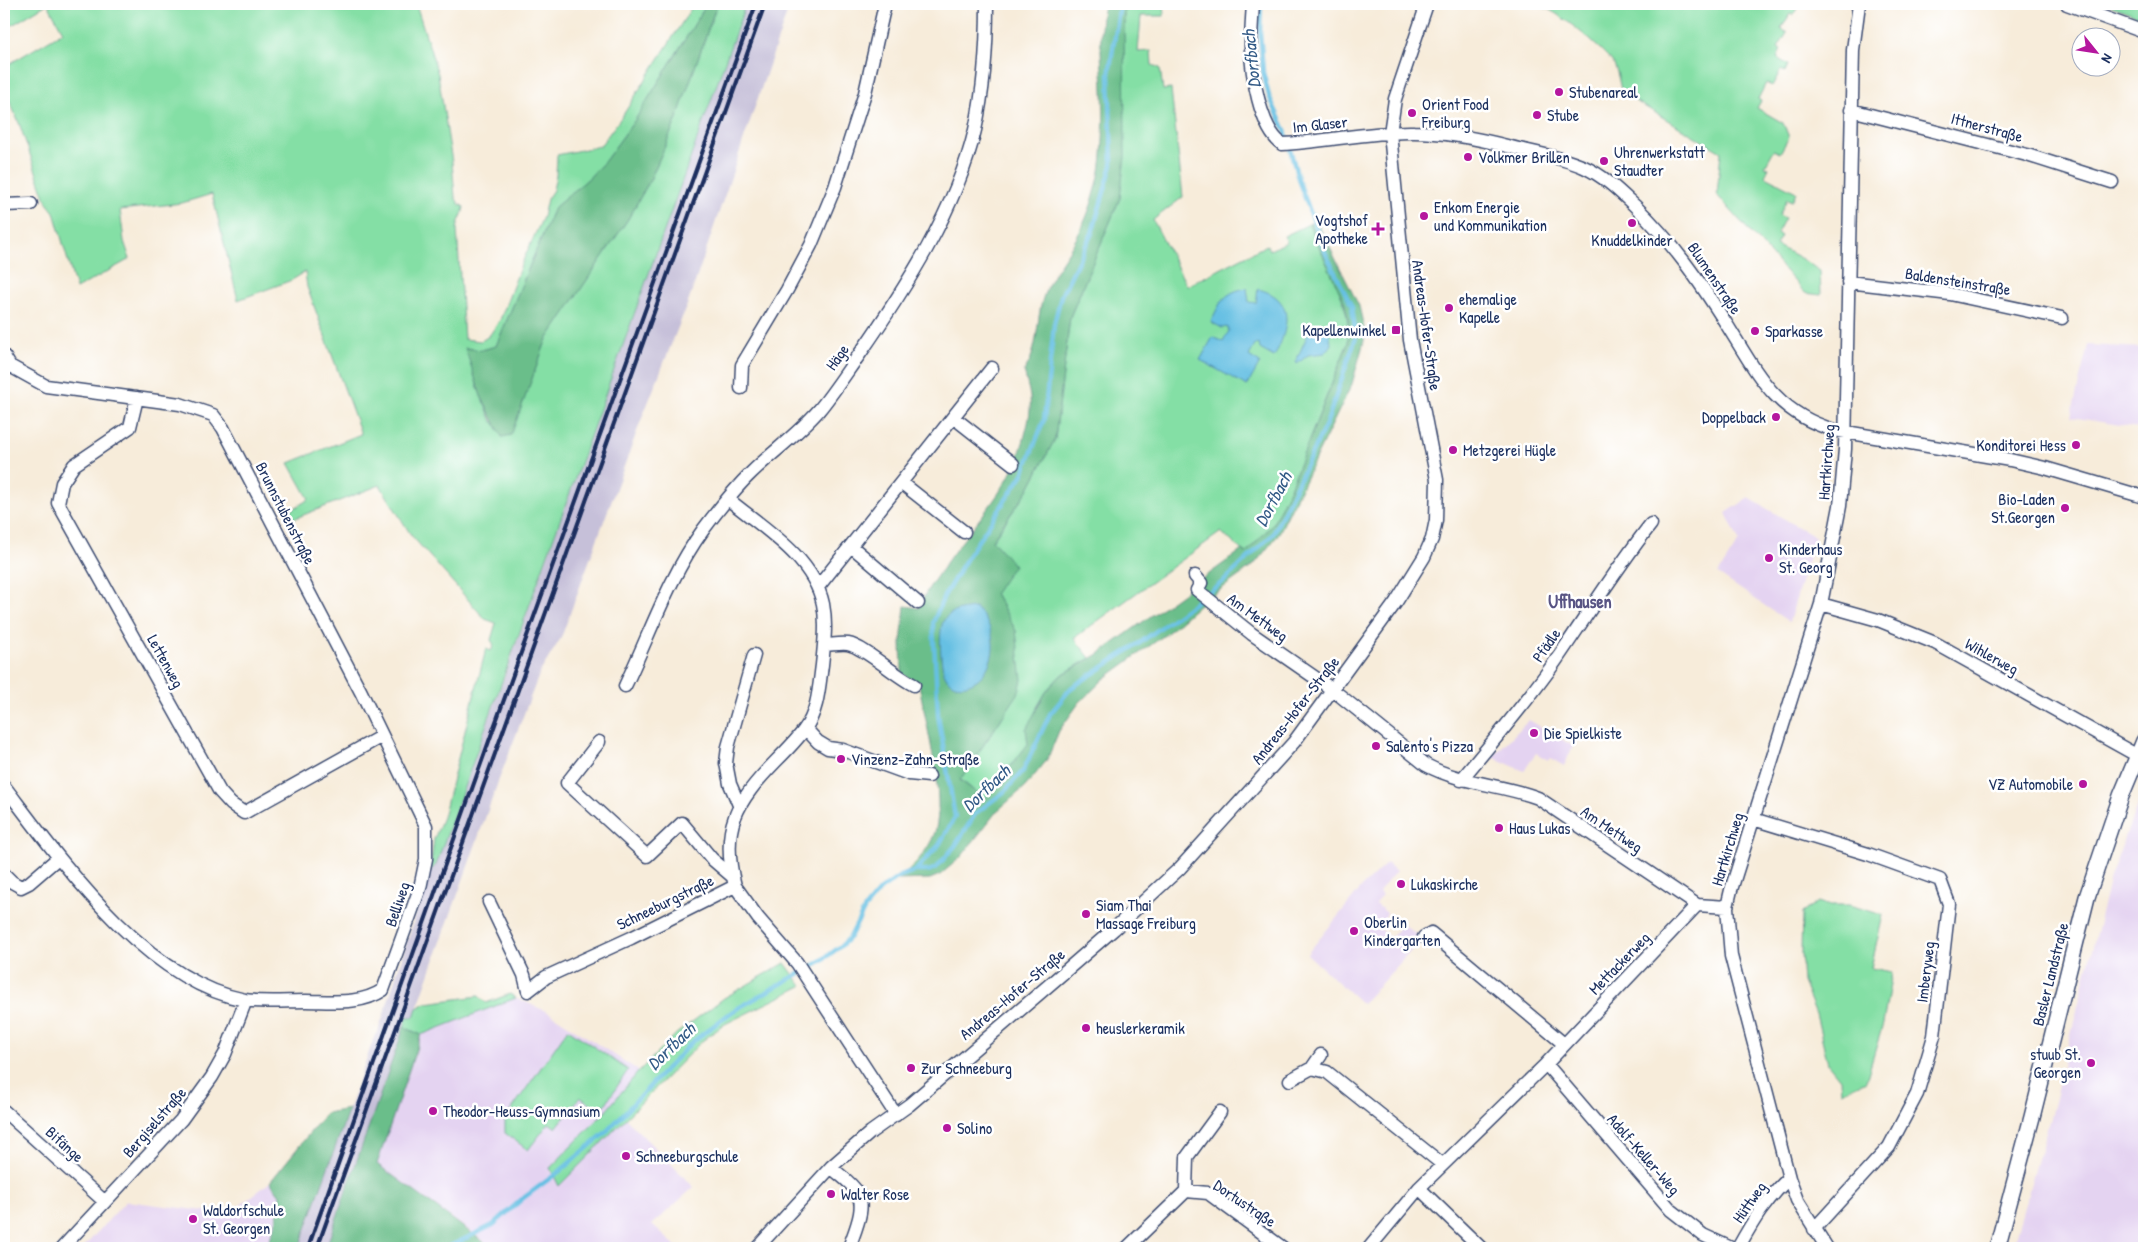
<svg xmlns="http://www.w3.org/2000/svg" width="2148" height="1252" font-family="'Patrick Hand',sans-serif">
<rect width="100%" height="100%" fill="#fff"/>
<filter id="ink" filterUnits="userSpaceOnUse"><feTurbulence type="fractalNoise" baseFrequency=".02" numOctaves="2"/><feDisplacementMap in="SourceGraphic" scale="10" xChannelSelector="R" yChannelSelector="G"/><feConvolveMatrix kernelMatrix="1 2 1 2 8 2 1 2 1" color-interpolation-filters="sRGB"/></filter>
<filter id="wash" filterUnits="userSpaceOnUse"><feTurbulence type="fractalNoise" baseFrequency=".0096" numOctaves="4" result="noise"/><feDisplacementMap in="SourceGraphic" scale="20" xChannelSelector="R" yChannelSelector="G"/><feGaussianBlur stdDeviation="1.12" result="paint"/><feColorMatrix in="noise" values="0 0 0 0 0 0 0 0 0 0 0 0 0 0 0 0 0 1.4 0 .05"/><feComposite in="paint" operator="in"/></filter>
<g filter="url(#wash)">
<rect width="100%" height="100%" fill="#f7ecda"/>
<path fill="#e4d3f1" d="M 2088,345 L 2144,348 L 2144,429 L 2071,417 Z
M 1749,498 L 1815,537 L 1789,622 L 1718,574 L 1739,541 L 1726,513 Z
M 1529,720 L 1573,746 L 1564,766 L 1550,758 L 1548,760 L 1536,753 L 1524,771 L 1492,757 Z
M 2144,786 L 2144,1248 L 2012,1248 L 2050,1118 L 2110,878 Z
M 1387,863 L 1396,871 L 1379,892 L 1382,896 L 1376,904 L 1387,913 L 1379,928 L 1391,938 L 1402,923 L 1422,939 L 1362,1004 L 1307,954 L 1362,887 Z
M 516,998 L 548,1012 L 639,1071 L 605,1112 L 559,1186 L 625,1118 L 694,1187 L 652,1225 L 678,1248 L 475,1248 L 485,1242 L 377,1164 L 421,1035 Z
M 270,1182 L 280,1195 L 276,1224 L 266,1248 L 83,1248 L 126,1201 L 229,1214 Z"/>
<path fill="#c6c0d9" d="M 733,4 L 790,4 L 689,300 L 640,423 L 561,638 L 540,672 L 498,782 L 414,1017 L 407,1017 L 326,1248 L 299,1248 L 375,1035 L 378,1032 L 430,871 L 436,865 L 507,670 L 744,9 Z"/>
<path fill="#84dfa5" stroke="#508782" d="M 4,4 L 47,4 L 4,30 Z
M 48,4 L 416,4 L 438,74 L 452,162 L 455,197 L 459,204 L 464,207 C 463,216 458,220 457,229 L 464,339 L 481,341 L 489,336 L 500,320 L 521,265 L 543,217 L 547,199 L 553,190 L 556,175 L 557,155 L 600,146 L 623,115 L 694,4 L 707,4 L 635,120 L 605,161 L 589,178 L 554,208 L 496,346 L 482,350 L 466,348 L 481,396 L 492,421 L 511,434 L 546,341 L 628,219 L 650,180 L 676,121 L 717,4 L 733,4 L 744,9 L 436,865 L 430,871 L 434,839 L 443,817 L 486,649 L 491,651 L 494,645 L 491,640 L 496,623 L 485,619 L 411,535 L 380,485 L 288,521 L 285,514 L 309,499 L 289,463 L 361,434 L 307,287 L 305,272 L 292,280 L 238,300 L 212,194 L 182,203 L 120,210 L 124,241 L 130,259 L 76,289 L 54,212 L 47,203 L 19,123 L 4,88 L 4,67 L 63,32 Z
M 1134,4 L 1165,4 L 1164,16 L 1141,16 L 1138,52 L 1151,51 L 1152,65 L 1160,68 L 1163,90 L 1171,89 L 1183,197 L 1153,220 L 1187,286 L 1267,245 L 1270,250 L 1287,242 L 1284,236 L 1309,224 C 1324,258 1353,305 1348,343 L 1290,488 L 1273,524 L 1246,554 L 1221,532 L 1074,638 L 1090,658 L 1060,676 L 1046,692 L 1037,707 L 1029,744 L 985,800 L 960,779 L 1002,718 L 1016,631 L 995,593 L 992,541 L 1028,490 L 1055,439 L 1070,317 L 1120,198 L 1124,9 L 1133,7 Z
M 1539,4 L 1709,4 L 1714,7 L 1716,4 L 1793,4 L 1798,7 L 1793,15 L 1790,14 L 1781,29 L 1787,33 L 1778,48 L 1781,50 L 1777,58 L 1788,65 L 1785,72 L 1781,70 L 1772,86 L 1766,83 L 1758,99 L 1761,101 L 1757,108 L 1783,123 L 1789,137 L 1780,153 L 1774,150 L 1765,166 L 1769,168 L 1765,176 L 1796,192 L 1792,201 L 1787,199 L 1779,215 L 1785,218 L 1777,233 L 1781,236 L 1776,245 L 1802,259 L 1820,271 L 1821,295 L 1805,293 L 1717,195 L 1721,152 L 1622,93 C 1619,84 1618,70 1613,63 C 1603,49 1557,10 1542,7 Z
M 2106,4 L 2144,4 L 2144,18 Z
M 1818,902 L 1827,905 L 1849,905 L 1883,915 L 1871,968 L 1892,972 L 1883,1024 L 1866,1081 L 1841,1092 L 1840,1079 L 1828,1064 L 1816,1014 L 1803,982 L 1801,953 L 1802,913 Z
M 785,963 L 802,986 L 725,1024 L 702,1041 L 559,1186 L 550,1168 L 605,1112 L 639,1071 L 676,1034 L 724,998 Z
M 510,994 L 516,998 L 421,1035 L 404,1027 L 407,1017 L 414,1017 L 417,1008 L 426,1003 L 479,996 L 486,1003 Z
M 568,1029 L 628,1070 L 601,1111 L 580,1097 L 556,1128 L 549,1123 L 528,1150 L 505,1133 L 505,1119 Z"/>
<path fill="#6bbe8a" stroke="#437674" d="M 707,4 L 717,4 L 676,121 L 650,180 L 628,219 L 546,341 L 511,435 L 502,437 L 481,396 L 465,348 L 482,350 L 496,346 L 554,208 L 589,178 L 605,161 L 635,120 Z
M 1104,4 L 1134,4 L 1133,7 L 1124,9 L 1125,157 L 1120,198 L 1070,317 L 1055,439 L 1028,490 L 992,540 L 1014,565 L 995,593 L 1016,631 L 1022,680 L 1018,694 L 960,780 L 985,799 L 1028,744 L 1026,729 L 1046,692 L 1060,676 L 1097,655 L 1242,550 L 1246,553 L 1273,524 L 1290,488 L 1348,343 L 1348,318 L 1344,302 L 1309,224 L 1316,220 L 1359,306 L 1364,328 L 1364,341 L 1352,384 L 1278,535 L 1253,566 L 1199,605 L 1166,634 L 1104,679 L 1079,703 L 1059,731 L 1047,760 L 1025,787 L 997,811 L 961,857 L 940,875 L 930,879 L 898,880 C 913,866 928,852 935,832 C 946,797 925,721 919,684 L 902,674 L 901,643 L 905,606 L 919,608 C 924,592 937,577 946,563 C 977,518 1014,487 1026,431 C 1029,420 1031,409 1030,397 C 1029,389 1026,380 1024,371 C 1040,348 1035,321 1044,295 C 1051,274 1066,258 1076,239 C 1087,219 1096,193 1100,171 C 1104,145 1104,117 1103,91 C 1102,62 1098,33 1104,4 Z
M 404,1027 L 421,1035 L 377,1164 L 485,1243 L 475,1248 L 326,1248 Z
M 349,1109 L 299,1248 L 266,1248 L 276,1224 L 280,1195 L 270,1182 L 326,1113 Z"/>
<path fill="#66c0e3" stroke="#4078a0" d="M 1247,288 L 1249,302 L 1256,303 L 1258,289 C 1297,299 1288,330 1274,357 L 1260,349 L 1259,344 L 1255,345 L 1249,356 L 1260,363 L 1247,386 L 1200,360 L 1213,337 L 1223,342 L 1229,331 L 1227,327 L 1222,328 L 1211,322 C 1220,302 1224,292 1247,288 Z
M 1315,328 L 1323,328 L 1330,334 L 1331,346 L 1325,353 L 1308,355 L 1297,364 L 1296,361 L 1308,334 Z
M 975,608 C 995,624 999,653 984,673 C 976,684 955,693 946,677 C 940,668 938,629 944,620 C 950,610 965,609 975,608 Z"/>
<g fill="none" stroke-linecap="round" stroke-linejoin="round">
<path stroke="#66c0e3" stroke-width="4.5" d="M 915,871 L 928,871 L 936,868 L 955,846 L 976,813 L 1004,792 L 1023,771 L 1050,714 L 1071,688 L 1141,642 L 1224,581 L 1273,534 L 1327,422 L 1356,337 L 1352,307 L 1326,254 L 1299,182 L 1285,130 L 1269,96 L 1263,72 L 1260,32 L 1261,4
M 446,1248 L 493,1225 L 522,1199 L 560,1171 L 605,1133 L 692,1042 L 733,1011 L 818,963 L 841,946 L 850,937 L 865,908 L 880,890 L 900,876 L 915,871 L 939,845 L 955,817 L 938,715 L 933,623 L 944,596 L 970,553 L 1023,474 L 1044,420 L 1054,324 L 1061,296 L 1092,233 L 1112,165 L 1109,74 L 1120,4"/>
</g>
</g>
<g filter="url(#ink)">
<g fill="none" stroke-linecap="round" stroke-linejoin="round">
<g stroke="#3c4b71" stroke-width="15">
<path id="minor" d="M 1253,4 C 1252,18 1251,32 1251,47 C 1251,72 1260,129 1282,144 C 1326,142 1370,131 1414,132 C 1446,132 1480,139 1511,147 C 1535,153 1561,157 1584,167 C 1604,176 1619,191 1635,206 C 1674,244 1698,279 1727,325 C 1757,373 1775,413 1834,430 L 2010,460 L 2045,468 L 2144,497
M 2067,4 L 2144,32
M 1851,110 L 2027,155 L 2112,182
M 4,205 L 31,204
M 1848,282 L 1950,294 L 2062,318
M 4,356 L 10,366 L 46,386 L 180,404 L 213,415 L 223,428 L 361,692 L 426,826 L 426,859 L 420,888 L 383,990 C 361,1005 332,1001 306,1001 C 286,1001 264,1003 245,1000 C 145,981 62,862 4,786
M 741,388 L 742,365 L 787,290 L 811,245 L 835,187 L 865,93 L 885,4
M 137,398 L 130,427 L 74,465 L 62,483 L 58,503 L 220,792 L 231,804 L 244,813 L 382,736
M 953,417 L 1013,464
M 902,483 L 964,532
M 728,499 C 763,528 813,557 823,604 C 827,624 824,645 822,665 C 819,687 818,712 804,730 C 796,741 786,751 776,761 C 736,802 720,828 735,886
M 851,546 L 918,603
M 1195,576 L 1201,583 L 1197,590 L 1252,634 L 1333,690 L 1426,765 C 1461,784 1501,784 1538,798 L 1697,905 L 1727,907
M 818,587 L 992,368
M 1821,604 L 1878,620 L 1935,643 L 2138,756
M 824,645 C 831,645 840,643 848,644 C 865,647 895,676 914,685
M 625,686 C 650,634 669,577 703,530 C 718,510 734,489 752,472 C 774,451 799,433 819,410 C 833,393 846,373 859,355 C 905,289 956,210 975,130 C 984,90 987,45 987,4
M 806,729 L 818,742 L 828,748 L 843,750 L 909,774 L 929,776
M 599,742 L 567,783 L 647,856 L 682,823 L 712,859 L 733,877
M 1461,780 C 1494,740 1528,701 1557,659 C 1588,614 1617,567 1651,524
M 739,805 L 730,784 L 726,763 L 728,747 L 754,655
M 1753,819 L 1868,854 L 1940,880 L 1949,904 L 1934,1036 L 1917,1094 L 1889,1147 L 1814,1229
M 4,874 L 12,882 L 21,887 L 29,883 L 58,858
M 489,902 L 524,975 L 528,991 L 546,977 L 631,938 L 735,886 L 758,918 L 797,963 L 896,1115
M 1424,937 L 1431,933 L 1564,1044
M 1546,1064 L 1671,1210 L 1703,1235 L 1731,1248
M 1312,1068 L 1327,1072 L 1442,1164
M 1290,1080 L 1312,1068 L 1321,1055
M 4,1111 L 105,1202
M 831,1167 C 839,1175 851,1182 857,1192 C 867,1207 854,1232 849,1248
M 1419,1188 L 1481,1248
M 1186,1191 L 1187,1157 L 1220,1112
M 62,1248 L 181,1120 L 212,1077 L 225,1054 L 246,1000
M 757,1248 L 831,1167 L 871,1132 L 909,1105 L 1055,980 L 1114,929 L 1180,868 L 1294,742 L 1396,602 L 1424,557 L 1432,539 L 1436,520 L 1437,480 L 1410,340 L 1390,133 L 1395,99 L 1427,4
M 1127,1248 L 1186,1191 L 1208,1193 L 1283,1248
M 1369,1248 L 1419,1188 L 1546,1064 L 1697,905
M 1738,1248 C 1754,1219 1765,1201 1789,1178
M 1827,1248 L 1797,1200 L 1789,1178 L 1731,956 L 1727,907 L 1731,890 L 1821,604 L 1840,506 L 1845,449 L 1853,50 L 1859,4"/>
</g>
<g stroke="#3c4b71" stroke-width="18">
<path id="tertiary" d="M 1997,1248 L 2032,1117 L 2087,897 L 2121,796 L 2144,741"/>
</g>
<use href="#minor" stroke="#fff" stroke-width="12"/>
<use href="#tertiary" stroke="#fff" stroke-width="15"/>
<path stroke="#1b2f5e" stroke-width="4" d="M 308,1248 L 493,730 L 756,4
M 317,1248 L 765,4"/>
</g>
</g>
<g fill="#b5179e" stroke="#fff" stroke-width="2">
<circle cx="1559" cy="92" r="5"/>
<circle cx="1412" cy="113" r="5"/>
<circle cx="1537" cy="115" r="5"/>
<circle cx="1468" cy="157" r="5"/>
<circle cx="1604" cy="161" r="5"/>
<circle cx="1424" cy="216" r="5"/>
<circle cx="1632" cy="223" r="5"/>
<path d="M1375.5 221.5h5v5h5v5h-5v5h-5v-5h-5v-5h5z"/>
<circle cx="1449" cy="308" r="5"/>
<rect x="1391" y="325" width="10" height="10" rx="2.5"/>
<circle cx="1755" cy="331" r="5"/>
<circle cx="1776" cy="417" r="5"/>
<circle cx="2076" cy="445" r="5"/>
<circle cx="1453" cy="450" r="5"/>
<circle cx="2065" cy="508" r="5"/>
<circle cx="1769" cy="558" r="5"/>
<circle cx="1534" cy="733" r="5"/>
<circle cx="1376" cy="746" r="5"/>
<circle cx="841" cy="759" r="5"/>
<circle cx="2083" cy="784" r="5"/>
<circle cx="1499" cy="828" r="5"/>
<circle cx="1401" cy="884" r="5"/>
<circle cx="1086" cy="914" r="5"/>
<circle cx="1354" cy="931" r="5"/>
<circle cx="1086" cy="1028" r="5"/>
<circle cx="2091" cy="1063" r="5"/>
<circle cx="911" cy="1068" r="5"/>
<circle cx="433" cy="1111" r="5"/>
<circle cx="947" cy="1128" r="5"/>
<circle cx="626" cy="1156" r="5"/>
<circle cx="831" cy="1194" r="5"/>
<circle cx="193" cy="1219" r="5"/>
</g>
<g text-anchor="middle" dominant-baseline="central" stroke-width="5" stroke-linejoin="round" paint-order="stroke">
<g font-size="16" fill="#1b2f5e" stroke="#fff" text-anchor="start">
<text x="1569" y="92">Stubenareal</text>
<text x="1422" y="104">Orient Food<tspan x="1422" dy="18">Freiburg</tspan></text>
<text x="1547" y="115">Stube</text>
<text x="1614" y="152">Uhrenwerkstatt<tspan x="1614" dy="18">Staudter</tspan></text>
<text x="1478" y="157">Volkmer Brillen</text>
<text x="1434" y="207">Enkom Energie<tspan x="1434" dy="18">und Kommunikation</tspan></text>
<text x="1368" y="220" text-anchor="end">Vogtshof<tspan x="1368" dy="18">Apotheke</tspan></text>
<text x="1632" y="240" text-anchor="middle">Knuddelkinder</text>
<text x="1459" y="299">ehemalige<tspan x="1459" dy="18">Kapelle</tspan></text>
<text x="1386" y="330" text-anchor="end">Kapellenwinkel</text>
<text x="1765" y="331">Sparkasse</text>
<text x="1766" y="417" text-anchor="end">Doppelback</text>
<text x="2066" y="445" text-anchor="end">Konditorei Hess</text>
<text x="1463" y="450">Metzgerei Hügle</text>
<text x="2055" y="499" text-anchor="end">Bio-Laden<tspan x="2055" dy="18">St.Georgen</tspan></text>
<text x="1779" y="549">Kinderhaus<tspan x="1779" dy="18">St. Georg</tspan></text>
<text x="1544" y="733">Die Spielkiste</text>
<text x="1386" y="746">Salento's Pizza</text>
<text x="851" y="759">Vinzenz-Zahn-Straße</text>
<text x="2073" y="784" text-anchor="end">VZ Automobile</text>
<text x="1509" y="828">Haus Lukas</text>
<text x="1411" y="884">Lukaskirche</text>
<text x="1096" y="905">Siam Thai<tspan x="1096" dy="18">Massage Freiburg</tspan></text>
<text x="1364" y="922">Oberlin<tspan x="1364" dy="18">Kindergarten</tspan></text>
<text x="1096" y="1028">heuslerkeramik</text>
<text x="2081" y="1054" text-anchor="end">stuub St.<tspan x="2081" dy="18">Georgen</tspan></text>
<text x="921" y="1068">Zur Schneeburg</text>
<text x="443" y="1111">Theodor-Heuss-Gymnasium</text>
<text x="957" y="1128">Solino</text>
<text x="636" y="1156">Schneeburgschule</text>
<text x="841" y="1194">Walter Rose</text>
<text x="203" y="1210">Waldorfschule<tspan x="203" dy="18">St. Georgen</tspan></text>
</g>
<g font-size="16" fill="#1b2f5e" stroke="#fff">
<text transform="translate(1320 124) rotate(-6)">Im Glaser</text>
<text transform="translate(1987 127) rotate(15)">Ittnerstraße</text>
<text transform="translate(1715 278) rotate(56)">Blumenstraße</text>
<text transform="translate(1958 281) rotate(9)">Baldensteinstraße</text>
<text transform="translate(1427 325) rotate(82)">Andreas-Hofer-Straße</text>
<text transform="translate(837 357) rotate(-55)">Häge</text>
<text transform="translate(1826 462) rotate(-86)">Hartkirchweg</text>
<text transform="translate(286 513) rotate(63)">Brunnstubenstraße</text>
<text transform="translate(1258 617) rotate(36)">Am Mettweg</text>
<text transform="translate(1546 645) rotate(-56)">Pfädle</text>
<text transform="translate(1992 656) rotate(29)">Wihlerweg</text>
<text transform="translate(166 661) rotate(61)">Lettenweg</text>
<text transform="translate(1295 710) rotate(-52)">Andreas-Hofer-Straße</text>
<text transform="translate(1612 829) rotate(34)">Am Mettweg</text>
<text transform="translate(1727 849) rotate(-73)">Hartkirchweg</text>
<text transform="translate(665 902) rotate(-26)">Schneeburgstraße</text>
<text transform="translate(397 904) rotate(-71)">Belliweg</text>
<text transform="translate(1619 963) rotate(-46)">Mettackerweg</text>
<text transform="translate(1925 972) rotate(-83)">Imberyweg</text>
<text transform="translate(2050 974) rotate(-76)">Basler Landstraße</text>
<text transform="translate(1012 994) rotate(-40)">Andreas-Hofer-Straße</text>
<text transform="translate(154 1122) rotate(-49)">Bergiselstraße</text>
<text transform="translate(65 1144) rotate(42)">Bifänge</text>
<text transform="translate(1644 1154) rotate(49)">Adolf-Keller-Weg</text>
<text transform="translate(1749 1202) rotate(-55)">Hüttweg</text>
<text transform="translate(1245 1203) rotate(34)">Dortustraße</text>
</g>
<g font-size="18" font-style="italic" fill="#325a86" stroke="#fff">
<text transform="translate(1251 59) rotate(-96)">Dorfbach</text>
<text transform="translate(1273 499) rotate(-62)">Dorfbach</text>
<text transform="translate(986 788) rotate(-44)">Dorfbach</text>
<text transform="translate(671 1046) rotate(-44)">Dorfbach</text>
</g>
<g font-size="18" font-weight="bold" fill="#585484" stroke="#fff">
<text x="1580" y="601">Uffhausen</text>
</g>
</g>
<rect width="2148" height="1252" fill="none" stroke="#fff" stroke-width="20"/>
<g transform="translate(2096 52) rotate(120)"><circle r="24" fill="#ffffff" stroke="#a4acbf"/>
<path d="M0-4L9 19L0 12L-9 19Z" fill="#b5179e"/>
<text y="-8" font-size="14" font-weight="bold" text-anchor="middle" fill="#1b2f5e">N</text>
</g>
</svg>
